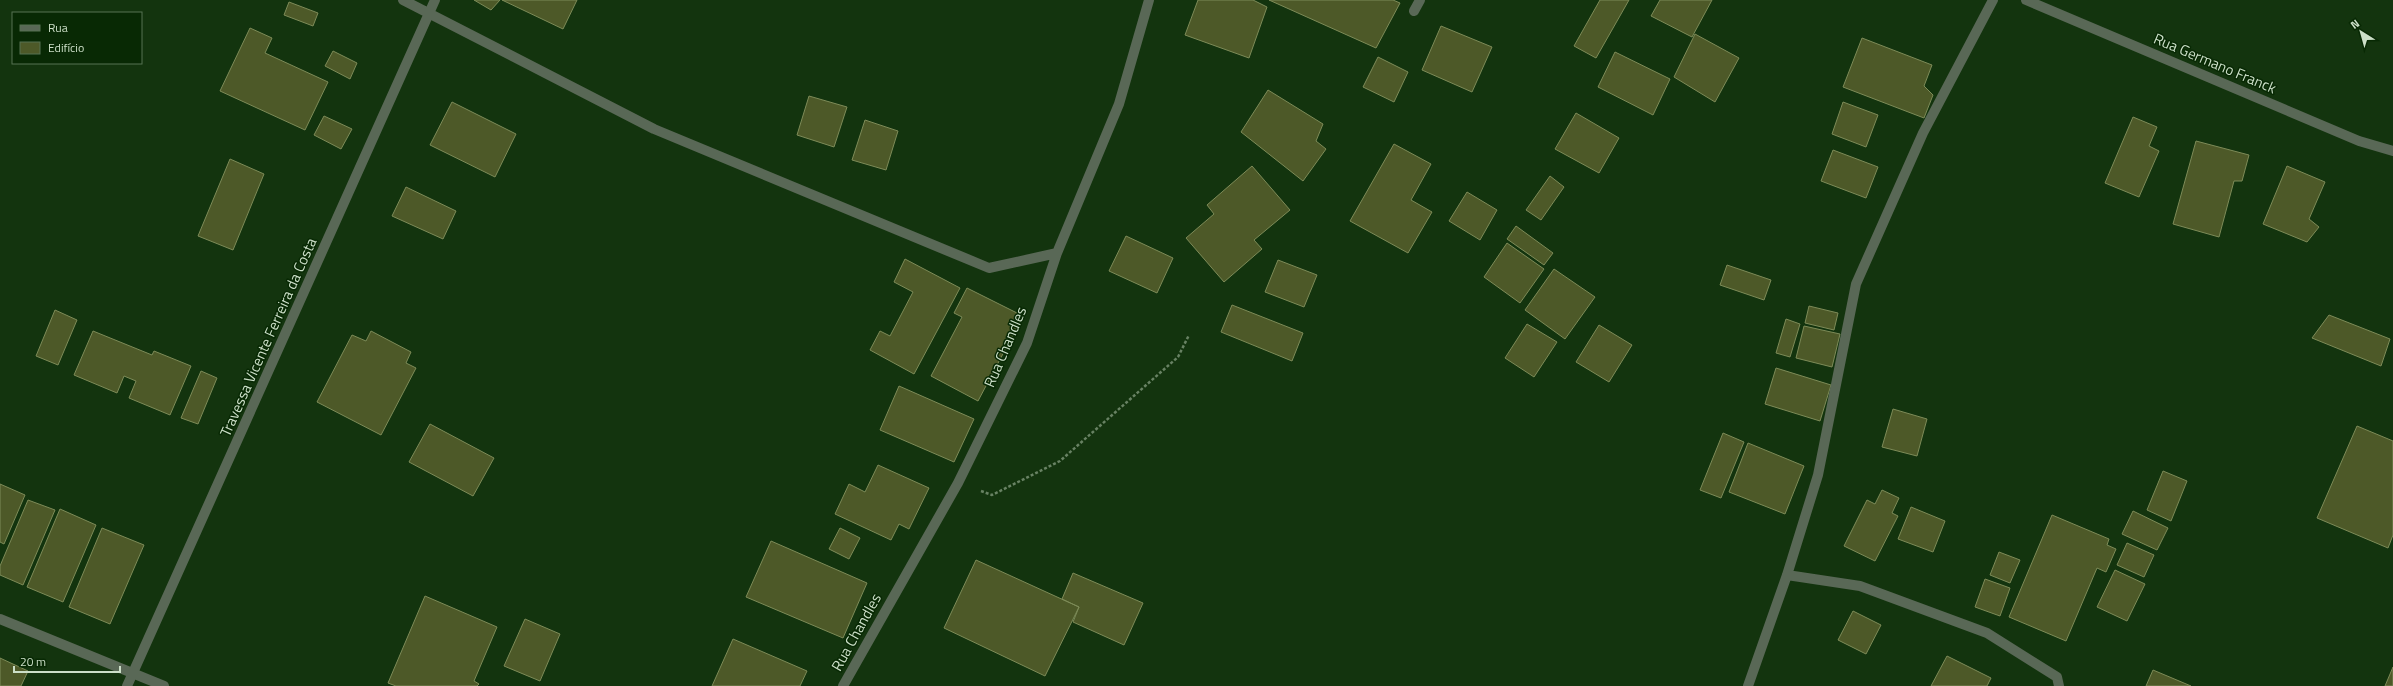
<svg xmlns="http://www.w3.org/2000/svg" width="2393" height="686" font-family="'Titillium Web',sans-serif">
<rect width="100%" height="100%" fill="#13340e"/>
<path fill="#4d5928" stroke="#7d8b58" d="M 474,0 L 500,0 L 491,10 Z
M 502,0 L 577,0 L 563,29 Z
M 1198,0 L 1253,0 L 1267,7 L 1249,58 L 1185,35 Z
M 1269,0 L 1393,0 L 1400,3 L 1376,48 Z
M 1600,0 L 1629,0 L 1596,58 L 1574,46 Z
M 1660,0 L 1712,0 L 1692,37 L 1651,16 Z
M 289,2 L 318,13 L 313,26 L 284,15 Z
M 1441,26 L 1492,47 L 1472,92 L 1422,70 Z
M 250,28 L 272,38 L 265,53 L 328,82 L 305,130 L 220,91 Z
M 1695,34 L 1739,58 L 1715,102 L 1674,77 Z
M 1862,38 L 1932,65 L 1924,86 L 1933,95 L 1924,118 L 1843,87 Z
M 333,51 L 357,63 L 350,79 L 325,66 Z
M 1615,52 L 1670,79 L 1653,115 L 1598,87 Z
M 1378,57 L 1408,72 L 1394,102 L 1363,87 Z
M 1268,90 L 1323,124 L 1316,141 L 1326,149 L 1303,181 L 1241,132 Z
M 809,96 L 847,107 L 834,147 L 797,135 Z
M 452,102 L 516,134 L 495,177 L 430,145 Z
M 1843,102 L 1878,115 L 1866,147 L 1832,134 Z
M 1576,113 L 1619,138 L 1599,173 L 1555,149 Z
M 324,116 L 352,129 L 341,149 L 314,135 Z
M 2133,117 L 2157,127 L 2149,146 L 2159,151 L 2139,197 L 2105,183 Z
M 865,120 L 898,131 L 886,170 L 852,160 Z
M 2196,141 L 2249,155 L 2242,181 L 2234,181 L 2219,237 L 2173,224 Z
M 1394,144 L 1431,164 L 1411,200 L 1432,212 L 1408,253 L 1350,221 Z
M 1833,150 L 1878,167 L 1866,198 L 1821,181 Z
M 230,159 L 264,174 L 233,250 L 198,236 Z
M 1252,166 L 1290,210 L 1254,240 L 1262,249 L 1224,282 L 1186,238 L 1214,214 L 1207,205 Z
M 2287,166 L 2325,182 L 2309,219 L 2319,227 L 2307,242 L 2263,224 Z
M 1550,176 L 1564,187 L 1541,220 L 1526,210 Z
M 406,187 L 456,211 L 443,239 L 392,216 Z
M 1467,192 L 1497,210 L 1480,240 L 1449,221 Z
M 1516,226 L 1553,253 L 1544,265 L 1507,239 Z
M 1126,236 L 1173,258 L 1157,293 L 1109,271 Z
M 1507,243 L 1544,269 L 1520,303 L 1484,277 Z
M 905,259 L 960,288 L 914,374 L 870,350 L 880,331 L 890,336 L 913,292 L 894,282 Z
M 1278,260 L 1317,275 L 1304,307 L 1265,292 Z
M 1727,265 L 1771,280 L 1764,300 L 1720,285 Z
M 1554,269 L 1595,297 L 1565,339 L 1525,310 Z
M 967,288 L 1023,316 L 978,401 L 931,376 L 962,317 L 954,313 Z
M 1232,305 L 1303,333 L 1292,361 L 1221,332 Z
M 1809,306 L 1838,313 L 1834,330 L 1805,323 Z
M 55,310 L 77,320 L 58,365 L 36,356 Z
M 2329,315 L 2390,339 L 2381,366 L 2312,338 Z
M 1786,319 L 1800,324 L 1790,357 L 1776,353 Z
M 1527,324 L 1557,342 L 1534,377 L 1505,358 Z
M 1599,325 L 1632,345 L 1609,382 L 1576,362 Z
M 1804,326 L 1840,334 L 1832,367 L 1796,358 Z
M 93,331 L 152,355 L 154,351 L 191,366 L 170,415 L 129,398 L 136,381 L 124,376 L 117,393 L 74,375 Z
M 371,331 L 411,352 L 406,363 L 416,368 L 381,435 L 317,402 L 352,335 L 366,341 Z
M 1776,368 L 1831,385 L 1820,421 L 1765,404 Z
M 201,371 L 217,378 L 198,424 L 181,418 Z
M 899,386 L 974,419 L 954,462 L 880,430 Z
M 1893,409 L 1927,419 L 1917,456 L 1882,447 Z
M 430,424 L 494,458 L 473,496 L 409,462 Z
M 2357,426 L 2393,441 L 2393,535 L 2388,548 L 2317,518 Z
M 1723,433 L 1744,442 L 1721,498 L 1700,490 Z
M 1748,443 L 1804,466 L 1785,514 L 1729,492 Z
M 878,465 L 929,488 L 909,529 L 899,524 L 891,540 L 835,514 L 849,484 L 865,492 Z
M 2163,471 L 2187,481 L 2171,521 L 2147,510 Z
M 0,484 L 25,495 L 4,544 L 0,542 Z
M 1882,490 L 1899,498 L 1892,513 L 1898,516 L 1875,561 L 1844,546 L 1867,500 L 1875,504 Z
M 28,500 L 55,510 L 23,585 L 0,575 L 0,566 Z
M 1911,507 L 1945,521 L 1933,552 L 1898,539 Z
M 60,509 L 96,525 L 63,602 L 27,587 Z
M 2133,511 L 2168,528 L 2157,550 L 2122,534 Z
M 2052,515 L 2109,539 L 2107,545 L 2116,549 L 2106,572 L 2097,568 L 2066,641 L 2009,617 Z
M 102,528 L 144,545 L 110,624 L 69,607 Z
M 840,528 L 860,538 L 849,559 L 829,549 Z
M 771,541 L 867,583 L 843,638 L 746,597 Z
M 2127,543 L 2154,555 L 2144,577 L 2117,565 Z
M 1999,552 L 2020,560 L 2010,583 L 1990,575 Z
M 976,560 L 1079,607 L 1045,676 L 944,628 Z
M 2115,570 L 2145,584 L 2127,621 L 2097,607 Z
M 1073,573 L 1143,603 L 1124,645 L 1073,622 L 1079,607 L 1062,599 Z
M 1985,579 L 2010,588 L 2000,616 L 1975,607 Z
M 425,596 L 497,627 L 474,681 L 479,684 L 477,686 L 396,686 L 388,683 Z
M 1853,611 L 1881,625 L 1866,654 L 1838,640 Z
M 525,619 L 560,634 L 540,681 L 504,666 Z
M 733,639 L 807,671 L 800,686 L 712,686 Z
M 1947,656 L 1991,678 L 1987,686 L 1931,686 Z
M 0,658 L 28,671 L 21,686 L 0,686 Z
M 2393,667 L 2393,686 L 2385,686 Z
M 2153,670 L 2191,686 L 2146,686 Z"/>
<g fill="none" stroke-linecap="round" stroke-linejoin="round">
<path stroke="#688263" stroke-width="2.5" stroke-dasharray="3 2" stroke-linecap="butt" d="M 981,491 L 992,495 L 1060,461 L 1178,357 L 1189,335"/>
<path stroke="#596856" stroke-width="10" d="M 403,0 L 654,129 L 989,268 L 1057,253
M 2026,0 L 2359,141 L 2393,151
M 1414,11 L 1420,0
M 1787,575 L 1860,586 L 1987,633 L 2057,677 L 2059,686
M 0,619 L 164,686
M 127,686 L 435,0
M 843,686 L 958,483 L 1027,343 L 1057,253 L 1119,104 L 1149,0
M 1748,686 L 1787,575 L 1818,475 L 1856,284 L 1923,133 L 1993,0"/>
</g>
<g text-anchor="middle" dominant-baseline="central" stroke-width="3" stroke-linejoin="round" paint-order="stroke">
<g font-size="15" fill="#ccdfc8" stroke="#082904">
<text transform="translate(2215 63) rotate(23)">Rua Germano Franck</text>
<text transform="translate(268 337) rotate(-66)">Travessa Vicente Ferreira da Costa</text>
<text transform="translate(1005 347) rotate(-67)">Rua Chandles</text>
<text transform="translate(856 632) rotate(-61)">Rua Chandles</text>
</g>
</g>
<rect x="12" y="12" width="130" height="52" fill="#082904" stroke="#567252"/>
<rect x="20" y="25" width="20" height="6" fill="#596856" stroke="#567252"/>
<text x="48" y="32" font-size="12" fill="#ccdfc8">Rua</text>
<rect x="20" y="42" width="20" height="12" fill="#4d5928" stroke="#567252"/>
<text x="48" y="52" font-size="12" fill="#ccdfc8">Edifício</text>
<g transform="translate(2361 32) rotate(323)" stroke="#082904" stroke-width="3" paint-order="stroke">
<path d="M0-3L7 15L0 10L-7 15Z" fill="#ccdfc8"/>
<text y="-6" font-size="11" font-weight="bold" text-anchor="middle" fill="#ccdfc8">N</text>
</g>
<path d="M14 666v6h106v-6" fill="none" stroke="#ccdfc8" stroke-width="2"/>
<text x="20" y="666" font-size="12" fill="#ccdfc8" stroke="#082904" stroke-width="3" paint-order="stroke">20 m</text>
</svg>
